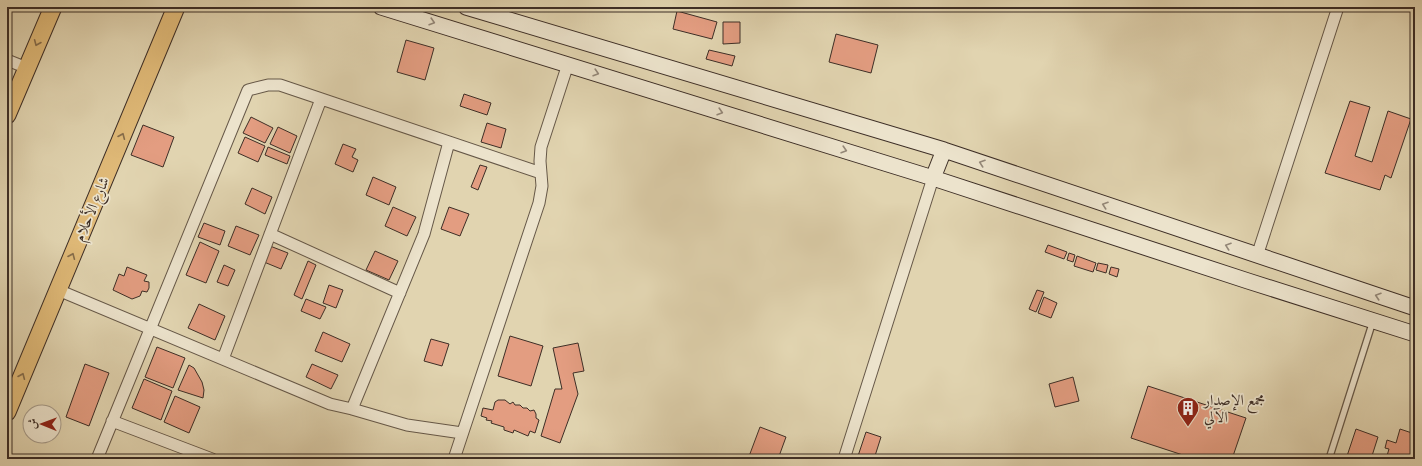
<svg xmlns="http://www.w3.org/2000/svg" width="1422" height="466" font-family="'EB Garamond',Amiri,serif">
<rect width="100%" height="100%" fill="#e1d4b0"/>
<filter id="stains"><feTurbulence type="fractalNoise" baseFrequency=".005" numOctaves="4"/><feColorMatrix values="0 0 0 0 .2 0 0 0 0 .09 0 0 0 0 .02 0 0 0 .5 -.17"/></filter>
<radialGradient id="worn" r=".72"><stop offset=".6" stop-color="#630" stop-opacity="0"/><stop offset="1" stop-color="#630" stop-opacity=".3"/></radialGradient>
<path fill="#e39d81" stroke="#3d2e26" d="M 677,11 L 717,22 L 712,39 L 673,29 Z
M 723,22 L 740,22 L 740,43 L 723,44 Z
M 836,34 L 878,45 L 871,73 L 829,62 Z
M 406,40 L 434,48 L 425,80 L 397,72 Z
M 709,50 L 735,56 L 732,66 L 706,59 Z
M 464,94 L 491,103 L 487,115 L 460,106 Z
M 1350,101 L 1370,107 L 1355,156 L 1372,162 L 1388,111 L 1411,119 L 1391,178 L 1385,175 L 1380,190 L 1325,173 Z
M 251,117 L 273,128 L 265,143 L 243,133 Z
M 487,123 L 506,129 L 501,148 L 481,142 Z
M 143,125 L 174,137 L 163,167 L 131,155 Z
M 278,127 L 297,136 L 290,153 L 270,144 Z
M 245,137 L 265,146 L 258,162 L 238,153 Z
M 343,144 L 356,149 L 352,157 L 358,160 L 353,172 L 335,164 Z
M 268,147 L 290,156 L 287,164 L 265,155 Z
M 480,165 L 487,167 L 478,190 L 471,187 Z
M 373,177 L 396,187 L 389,205 L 366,195 Z
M 252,188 L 272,197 L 265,214 L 245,204 Z
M 393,207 L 416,217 L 407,236 L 385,226 Z
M 449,207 L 469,214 L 460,236 L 441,229 Z
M 204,223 L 225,231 L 220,245 L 198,237 Z
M 236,226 L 259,235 L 250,255 L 228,246 Z
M 200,242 L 219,251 L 206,283 L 186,275 Z
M 1048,245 L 1067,252 L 1064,259 L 1045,252 Z
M 270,246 L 288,253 L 281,269 L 264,262 Z
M 375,251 L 398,261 L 389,280 L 366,270 Z
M 1069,253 L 1075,255 L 1073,262 L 1067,260 Z
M 1077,256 L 1096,263 L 1093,272 L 1074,266 Z
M 308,261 L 316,265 L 302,299 L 294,295 Z
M 1098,263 L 1108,265 L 1106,273 L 1096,270 Z
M 224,265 L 235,270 L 228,286 L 217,282 Z
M 127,267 L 147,275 L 144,281 L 149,282 L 149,288 L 147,292 L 142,291 L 140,296 L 132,299 L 113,290 L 119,274 L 124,276 Z
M 1111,267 L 1119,269 L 1117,277 L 1109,274 Z
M 329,285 L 343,290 L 336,308 L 323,303 Z
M 1037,290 L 1044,292 L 1036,312 L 1029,309 Z
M 1044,297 L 1057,303 L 1051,318 L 1038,313 Z
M 306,299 L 326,307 L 320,319 L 301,311 Z
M 199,304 L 225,316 L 215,340 L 188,328 Z
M 323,332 L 350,344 L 342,362 L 315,351 Z
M 510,336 L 543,346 L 531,386 L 498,376 Z
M 431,339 L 449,344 L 442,366 L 424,361 Z
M 578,343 L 584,371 L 573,373 L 578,394 L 560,443 L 541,436 L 555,389 L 562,389 L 553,348 Z
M 157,347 L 185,358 L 173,388 L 145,377 Z
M 85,364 L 109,373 L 89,426 L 66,417 Z
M 312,364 L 338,375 L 331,389 L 306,377 Z
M 189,365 L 194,368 L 202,382 L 204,390 L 203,398 L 178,390 Z
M 1073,377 L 1079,401 L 1055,407 L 1049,384 Z
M 144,379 L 172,391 L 161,420 L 132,408 Z
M 1148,386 L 1246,418 L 1232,459 L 1195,459 L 1131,438 Z
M 175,396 L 200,407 L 189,433 L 164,422 Z
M 498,400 L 505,400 L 510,404 L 513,402 L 515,405 L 520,405 L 523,408 L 527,408 L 530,411 L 534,410 L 536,414 L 536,418 L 539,420 L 535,433 L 530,431 L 528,436 L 514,430 L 513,433 L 504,430 L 504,427 L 491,423 L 492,421 L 486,420 L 487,418 L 481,416 L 483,408 L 493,410 L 495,402 Z
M 760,427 L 786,437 L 778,459 L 748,459 Z
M 1356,429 L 1378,437 L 1371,459 L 1346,459 Z
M 1400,429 L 1415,434 L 1415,459 L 1386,459 L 1389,449 L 1385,448 L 1387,440 L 1396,443 Z
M 866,432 L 881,437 L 874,459 L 857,459 Z"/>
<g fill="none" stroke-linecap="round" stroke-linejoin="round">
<g stroke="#665848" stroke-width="8">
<path id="lane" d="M 1329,459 L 1373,321"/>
</g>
<g stroke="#665848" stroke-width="13">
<path id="street" d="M 7,60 L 27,68
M 270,234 L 400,293
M 1257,256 L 1338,7
M 58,290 L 330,404 L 352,409 L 407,425 L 462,433
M 223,359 L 321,99
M 352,409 L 424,234 L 449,142
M 112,421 L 212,459
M 97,459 L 248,90 L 268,85 L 280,85 L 541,173
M 454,459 L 539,203 L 542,186 L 540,161 L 541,147 L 568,64
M 844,459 L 933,178"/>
</g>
<g stroke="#3d2e26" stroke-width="17">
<path id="secondary" d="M 381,7 L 933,178 L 1248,281 L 1415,334
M 466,7 L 944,150 L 1415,308
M 933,178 L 944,150"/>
</g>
<g stroke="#3d2e26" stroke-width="19">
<path id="primary" d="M 7,115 L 53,7
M 7,412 L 176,7"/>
</g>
<use href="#lane" stroke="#ece3cc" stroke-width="5.5"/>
<use href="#street" stroke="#ece3cc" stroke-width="11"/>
<use href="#secondary" stroke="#ece3cc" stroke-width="15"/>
<use href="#primary" stroke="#e0ba78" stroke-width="17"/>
</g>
<defs><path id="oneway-chevron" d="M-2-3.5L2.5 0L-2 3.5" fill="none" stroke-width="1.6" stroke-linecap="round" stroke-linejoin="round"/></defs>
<g stroke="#948879">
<use href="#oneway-chevron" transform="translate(432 22) rotate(17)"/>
<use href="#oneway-chevron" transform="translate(596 73) rotate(17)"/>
<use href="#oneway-chevron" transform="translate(720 112) rotate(17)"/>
<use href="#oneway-chevron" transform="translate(844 150) rotate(17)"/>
<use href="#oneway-chevron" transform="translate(982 163) rotate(-161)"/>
<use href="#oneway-chevron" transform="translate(1105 205) rotate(-161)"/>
<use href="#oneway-chevron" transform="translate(1228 246) rotate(-161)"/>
<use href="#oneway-chevron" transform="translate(1378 296) rotate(-162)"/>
</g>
<g stroke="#866d4b">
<use href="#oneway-chevron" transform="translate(37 43) rotate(113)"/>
<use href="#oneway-chevron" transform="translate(122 136) rotate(-67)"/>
<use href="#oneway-chevron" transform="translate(72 256) rotate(-67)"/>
<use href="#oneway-chevron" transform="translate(22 376) rotate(-67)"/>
</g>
<defs>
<g id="building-pin" transform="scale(1.15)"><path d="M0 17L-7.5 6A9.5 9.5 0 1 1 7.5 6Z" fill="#8f2418" stroke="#ece3cc"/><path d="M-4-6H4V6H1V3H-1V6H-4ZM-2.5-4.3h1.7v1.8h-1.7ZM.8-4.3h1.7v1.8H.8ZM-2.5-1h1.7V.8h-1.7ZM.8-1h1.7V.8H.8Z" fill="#fff"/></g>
</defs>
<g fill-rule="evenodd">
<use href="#building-pin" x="1188" y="408"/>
</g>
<g text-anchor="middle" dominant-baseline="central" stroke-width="3.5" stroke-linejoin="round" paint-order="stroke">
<g font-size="15" fill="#3d2e26" stroke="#ece3cc">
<text transform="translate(91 209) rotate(-67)">شارع الأحلام</text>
</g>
<g font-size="15" fill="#3d2e26" stroke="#ece3cc" text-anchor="start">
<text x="1204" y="399">مجمع الإصدار<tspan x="1204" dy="17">الآلي</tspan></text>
</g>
</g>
<rect width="1422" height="466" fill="none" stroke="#e1d4b0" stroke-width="24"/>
<rect x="8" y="8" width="1406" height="450" fill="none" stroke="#3d2e26" stroke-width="2"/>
<rect x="12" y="12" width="1398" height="442" fill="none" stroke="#3d2e26"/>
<g transform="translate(42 424) rotate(271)"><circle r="19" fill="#ece3cc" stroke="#a69b8a"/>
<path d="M0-3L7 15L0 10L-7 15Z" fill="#8f2418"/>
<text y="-6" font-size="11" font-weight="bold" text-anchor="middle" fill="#3d2e26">ش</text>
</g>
<rect width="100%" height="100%" filter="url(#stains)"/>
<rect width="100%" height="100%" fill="url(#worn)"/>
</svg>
